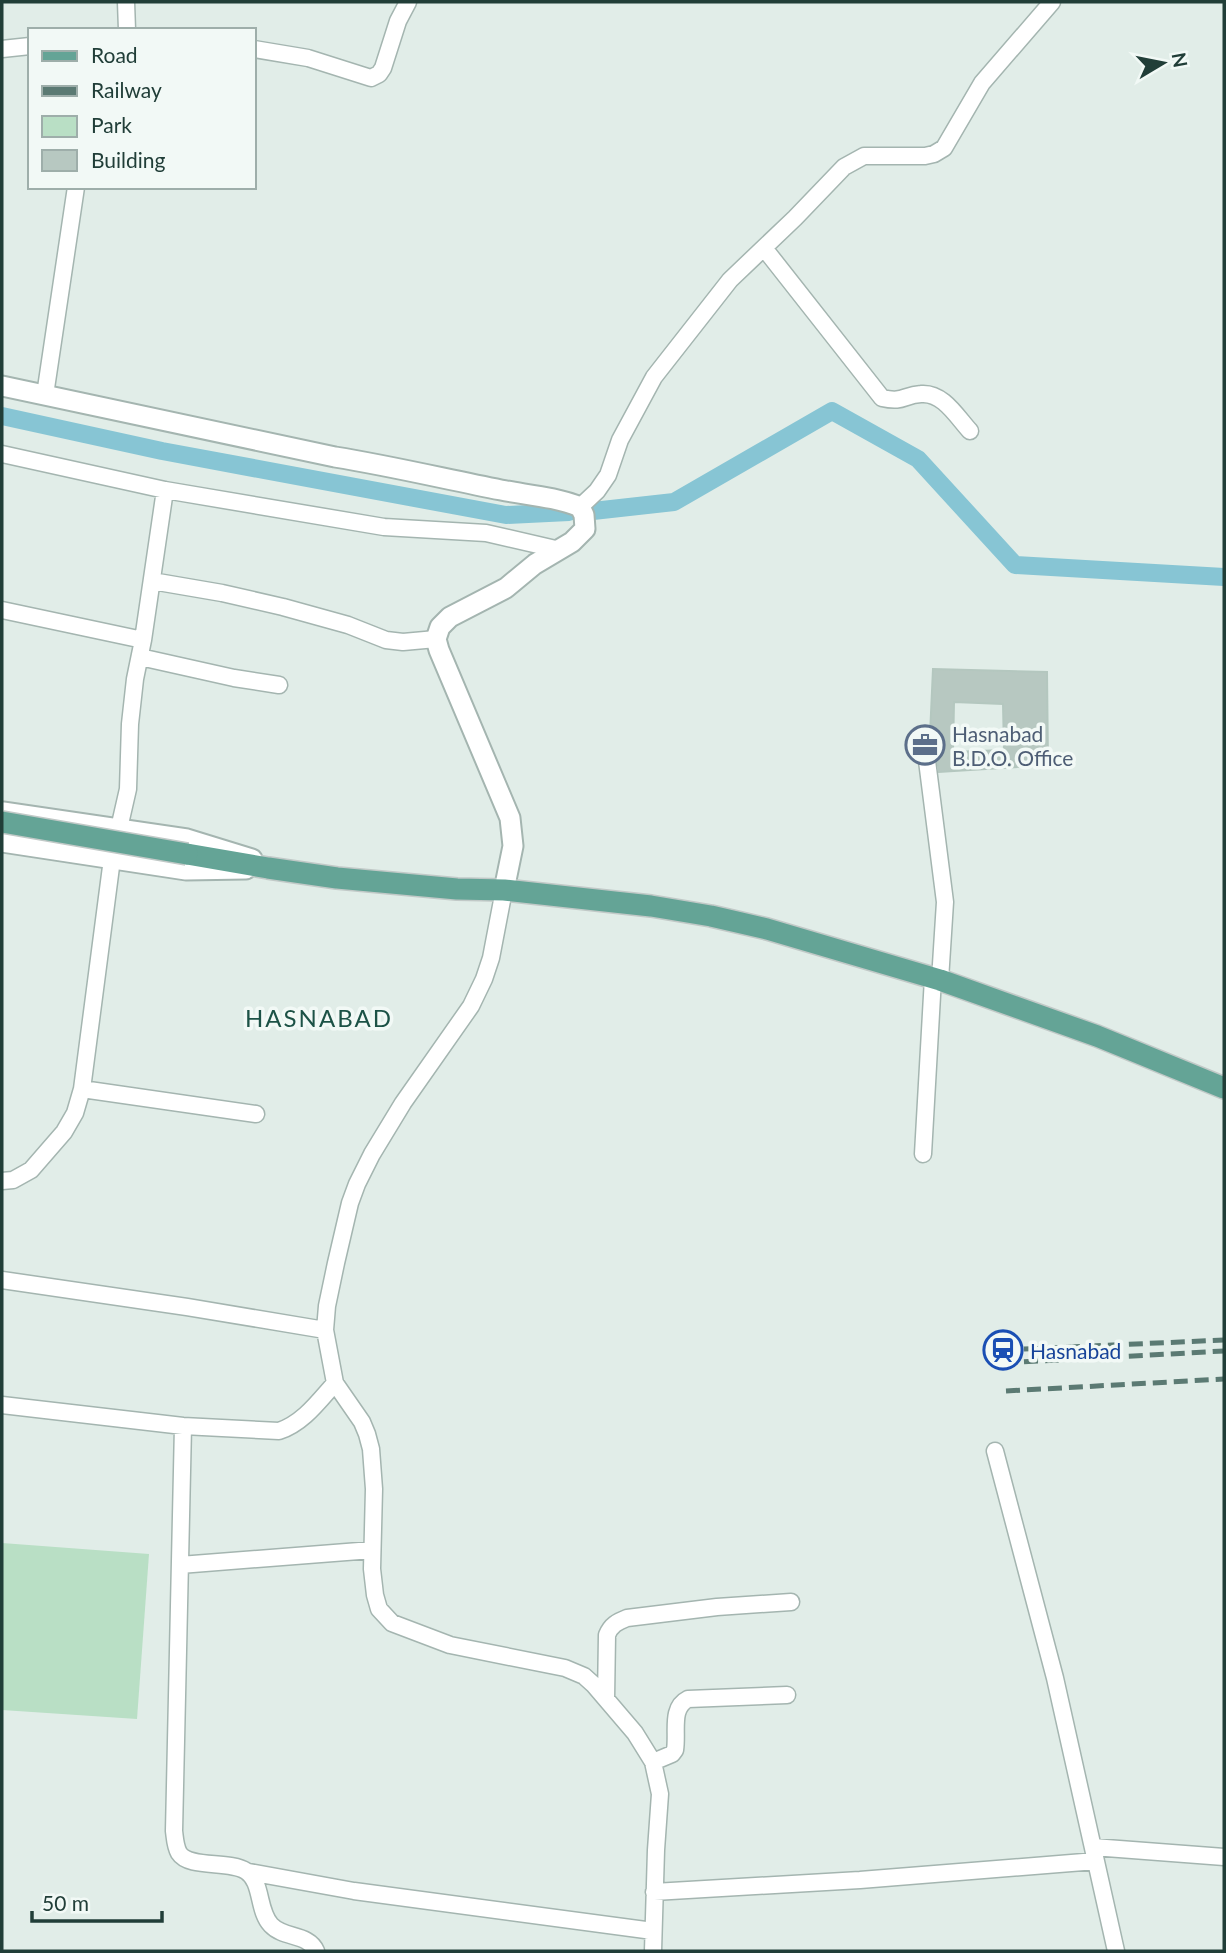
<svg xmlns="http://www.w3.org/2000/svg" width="1226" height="1953" font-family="Lato,sans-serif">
<rect width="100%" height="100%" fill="#e1ede8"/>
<path fill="#b9dfc5" d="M 2,1543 L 149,1554 L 137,1719 L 2,1710 Z"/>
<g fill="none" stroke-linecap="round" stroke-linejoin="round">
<path stroke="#87c5d4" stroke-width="18" d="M 2,416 L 162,451 L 506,515 L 569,512
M 593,511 L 674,502 L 832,411 L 918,459 L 1015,565 L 1224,577"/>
</g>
<path fill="#b7c8c1" stroke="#b4c7bf" stroke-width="2" fill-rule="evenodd" d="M 933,669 L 1047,672 L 1048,765 L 939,772 L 935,744 L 932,735 L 930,735 ZM 954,702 L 1003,704 L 1004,750 L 953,752 Z"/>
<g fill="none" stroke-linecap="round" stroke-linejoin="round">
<g stroke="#a4b5b0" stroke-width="19">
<path id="minor" d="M 126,2 L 127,30
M 2,49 L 30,46
M 254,49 L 308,58 L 371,78 L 379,74 L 383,68 L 398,21 L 408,2
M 764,248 L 882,398 C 904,403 903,395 921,394 C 943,392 957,417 970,431
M 45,395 L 76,187
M 2,454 L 165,490 L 384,527 L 486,533 L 560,550
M 580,507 L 597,491 L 608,475 L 620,440 L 654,377 L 730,280 L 795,218 L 844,167 L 864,156 L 925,156 L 934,154 L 944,148 L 982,83 L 1052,2
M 152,581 L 222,593 L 283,607 L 348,625 L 386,640 L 403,642 L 436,639
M 2,610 L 143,640
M 140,657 L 234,678 L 279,685
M 925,745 L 945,902 L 940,980
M 504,890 L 491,958 L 484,979 L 471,1006 L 403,1103 L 372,1154 L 357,1184 L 350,1203 L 336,1263 L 327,1306 L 325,1330 L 335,1383 L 362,1422 L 367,1434 L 371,1449 L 374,1489 L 372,1569 L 375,1595 L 379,1609 L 392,1623 L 450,1645 L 565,1668 L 584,1676 L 594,1685 L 635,1733 L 653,1762 L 660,1794 L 656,1850 L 653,1951
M 82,1089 L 256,1114
M 923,1154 L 933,978
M 2,1181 L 13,1180 L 31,1170 L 64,1132 L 75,1113 L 82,1089 L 112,859 L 128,789 L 130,724 L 135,679 L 143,640 L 165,490
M 2,1280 L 187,1307 L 325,1330
M 2,1405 L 183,1426 L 279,1431 C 303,1423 318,1402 335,1383
M 183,1426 L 174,1831 C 175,1838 175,1846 179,1853 C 189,1869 229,1860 246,1871 C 263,1882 257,1910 271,1925 C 284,1939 308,1933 316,1951
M 995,1451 L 1055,1678 L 1116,1951
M 180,1565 L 372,1550
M 606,1699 L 607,1635 C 611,1625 617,1622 627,1618 L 717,1607 L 791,1602
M 653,1762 L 672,1754 L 675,1750 C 678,1732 670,1708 688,1699 L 787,1695
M 1093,1847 L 1224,1857
M 249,1872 L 354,1891 L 653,1931
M 654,1892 L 860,1880 L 1096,1861"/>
</g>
<g stroke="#a4b5b0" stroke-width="23">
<path id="tertiary" d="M 2,386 L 335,457 C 391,466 445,479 501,490 C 527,495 556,497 580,507 L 584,515 L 585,529 L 572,542 L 535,564 L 506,588 L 450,617 L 440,627 L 436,639 L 439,650 L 510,818 L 513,846 L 504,890
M 3,812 L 187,839 L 252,859
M 2,842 L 186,870 L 246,869"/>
</g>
<g stroke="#c1c9c7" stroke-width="24">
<path id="primary" d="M 187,854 L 268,868 L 337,878 L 457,889 L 504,890 L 651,906 L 711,916 L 767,929 L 940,980 L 1097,1036 L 1224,1088"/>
</g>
<use href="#minor" stroke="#fff" stroke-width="16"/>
<use href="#tertiary" stroke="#fff" stroke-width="19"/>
<use href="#primary" stroke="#64a496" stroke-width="21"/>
<path stroke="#5b7a73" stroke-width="5" stroke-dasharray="14 7" stroke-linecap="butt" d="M 1003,1350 L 1224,1340
M 1003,1363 L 1224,1351
M 1006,1391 L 1224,1379"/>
<g stroke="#c1c9c7" stroke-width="24" stroke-linecap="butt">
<path id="primary-bridge" d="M 2,822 L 187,854"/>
</g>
<use href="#primary-bridge" stroke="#64a496" stroke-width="21"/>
</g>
<defs>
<g id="office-ring" transform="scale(2.0125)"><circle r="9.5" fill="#f2f9f6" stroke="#5c6f8a" stroke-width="1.5"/><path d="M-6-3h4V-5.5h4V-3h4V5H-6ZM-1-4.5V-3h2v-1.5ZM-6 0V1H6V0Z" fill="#5c6f8a"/></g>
<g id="station-ring" transform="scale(2.0125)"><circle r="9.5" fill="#f2f9f6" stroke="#1a4fb4" stroke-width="1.5"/><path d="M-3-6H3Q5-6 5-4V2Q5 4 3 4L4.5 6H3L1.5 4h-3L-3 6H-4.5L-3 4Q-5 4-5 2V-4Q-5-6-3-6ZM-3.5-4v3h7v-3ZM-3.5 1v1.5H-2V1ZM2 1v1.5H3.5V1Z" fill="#1a4fb4"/></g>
</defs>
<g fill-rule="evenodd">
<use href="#office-ring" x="925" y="745"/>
<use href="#station-ring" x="1003" y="1350"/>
</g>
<g text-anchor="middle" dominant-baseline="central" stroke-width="7" stroke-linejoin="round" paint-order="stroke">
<g font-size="21" fill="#4e5e75" stroke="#f2f9f6" text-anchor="start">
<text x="952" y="733">Hasnabad<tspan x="952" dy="24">B.D.O. Office</tspan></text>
</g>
<g font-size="21" fill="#164399" stroke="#f2f9f6" text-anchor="start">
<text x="1030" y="1350">Hasnabad</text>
</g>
<g font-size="24" letter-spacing="2" fill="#1c5246" stroke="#f2f9f6">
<text x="319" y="1017">HASNABAD</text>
</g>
</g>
<rect width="1226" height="1953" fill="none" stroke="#213e38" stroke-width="7"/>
<rect x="28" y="28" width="228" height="161" fill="#f2f9f6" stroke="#9eaeaa" stroke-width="2"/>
<rect x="42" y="51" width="35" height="10" fill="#64a496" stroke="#9eaeaa" stroke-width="2"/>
<text x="91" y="63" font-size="21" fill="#213e38">Road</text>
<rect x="42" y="86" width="35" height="10" fill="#5b7a73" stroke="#9eaeaa" stroke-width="2"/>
<text x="91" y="98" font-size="21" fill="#213e38">Railway</text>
<rect x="42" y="116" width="35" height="21" fill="#b9dfc5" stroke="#9eaeaa" stroke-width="2"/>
<text x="91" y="133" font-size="21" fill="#213e38">Park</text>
<rect x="42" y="150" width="35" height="21" fill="#b7c8c1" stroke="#9eaeaa" stroke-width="2"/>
<text x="91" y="168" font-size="21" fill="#213e38">Building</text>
<g transform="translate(1163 63) rotate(80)" stroke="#f2f9f6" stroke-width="5" paint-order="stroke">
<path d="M0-5L12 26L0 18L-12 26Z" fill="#213e38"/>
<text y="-10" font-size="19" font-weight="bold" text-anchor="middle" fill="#213e38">N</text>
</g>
<path d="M32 1911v10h130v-10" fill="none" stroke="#213e38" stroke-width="3.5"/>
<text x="42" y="1911" font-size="21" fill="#213e38" stroke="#f2f9f6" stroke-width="5" paint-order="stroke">50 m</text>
</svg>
